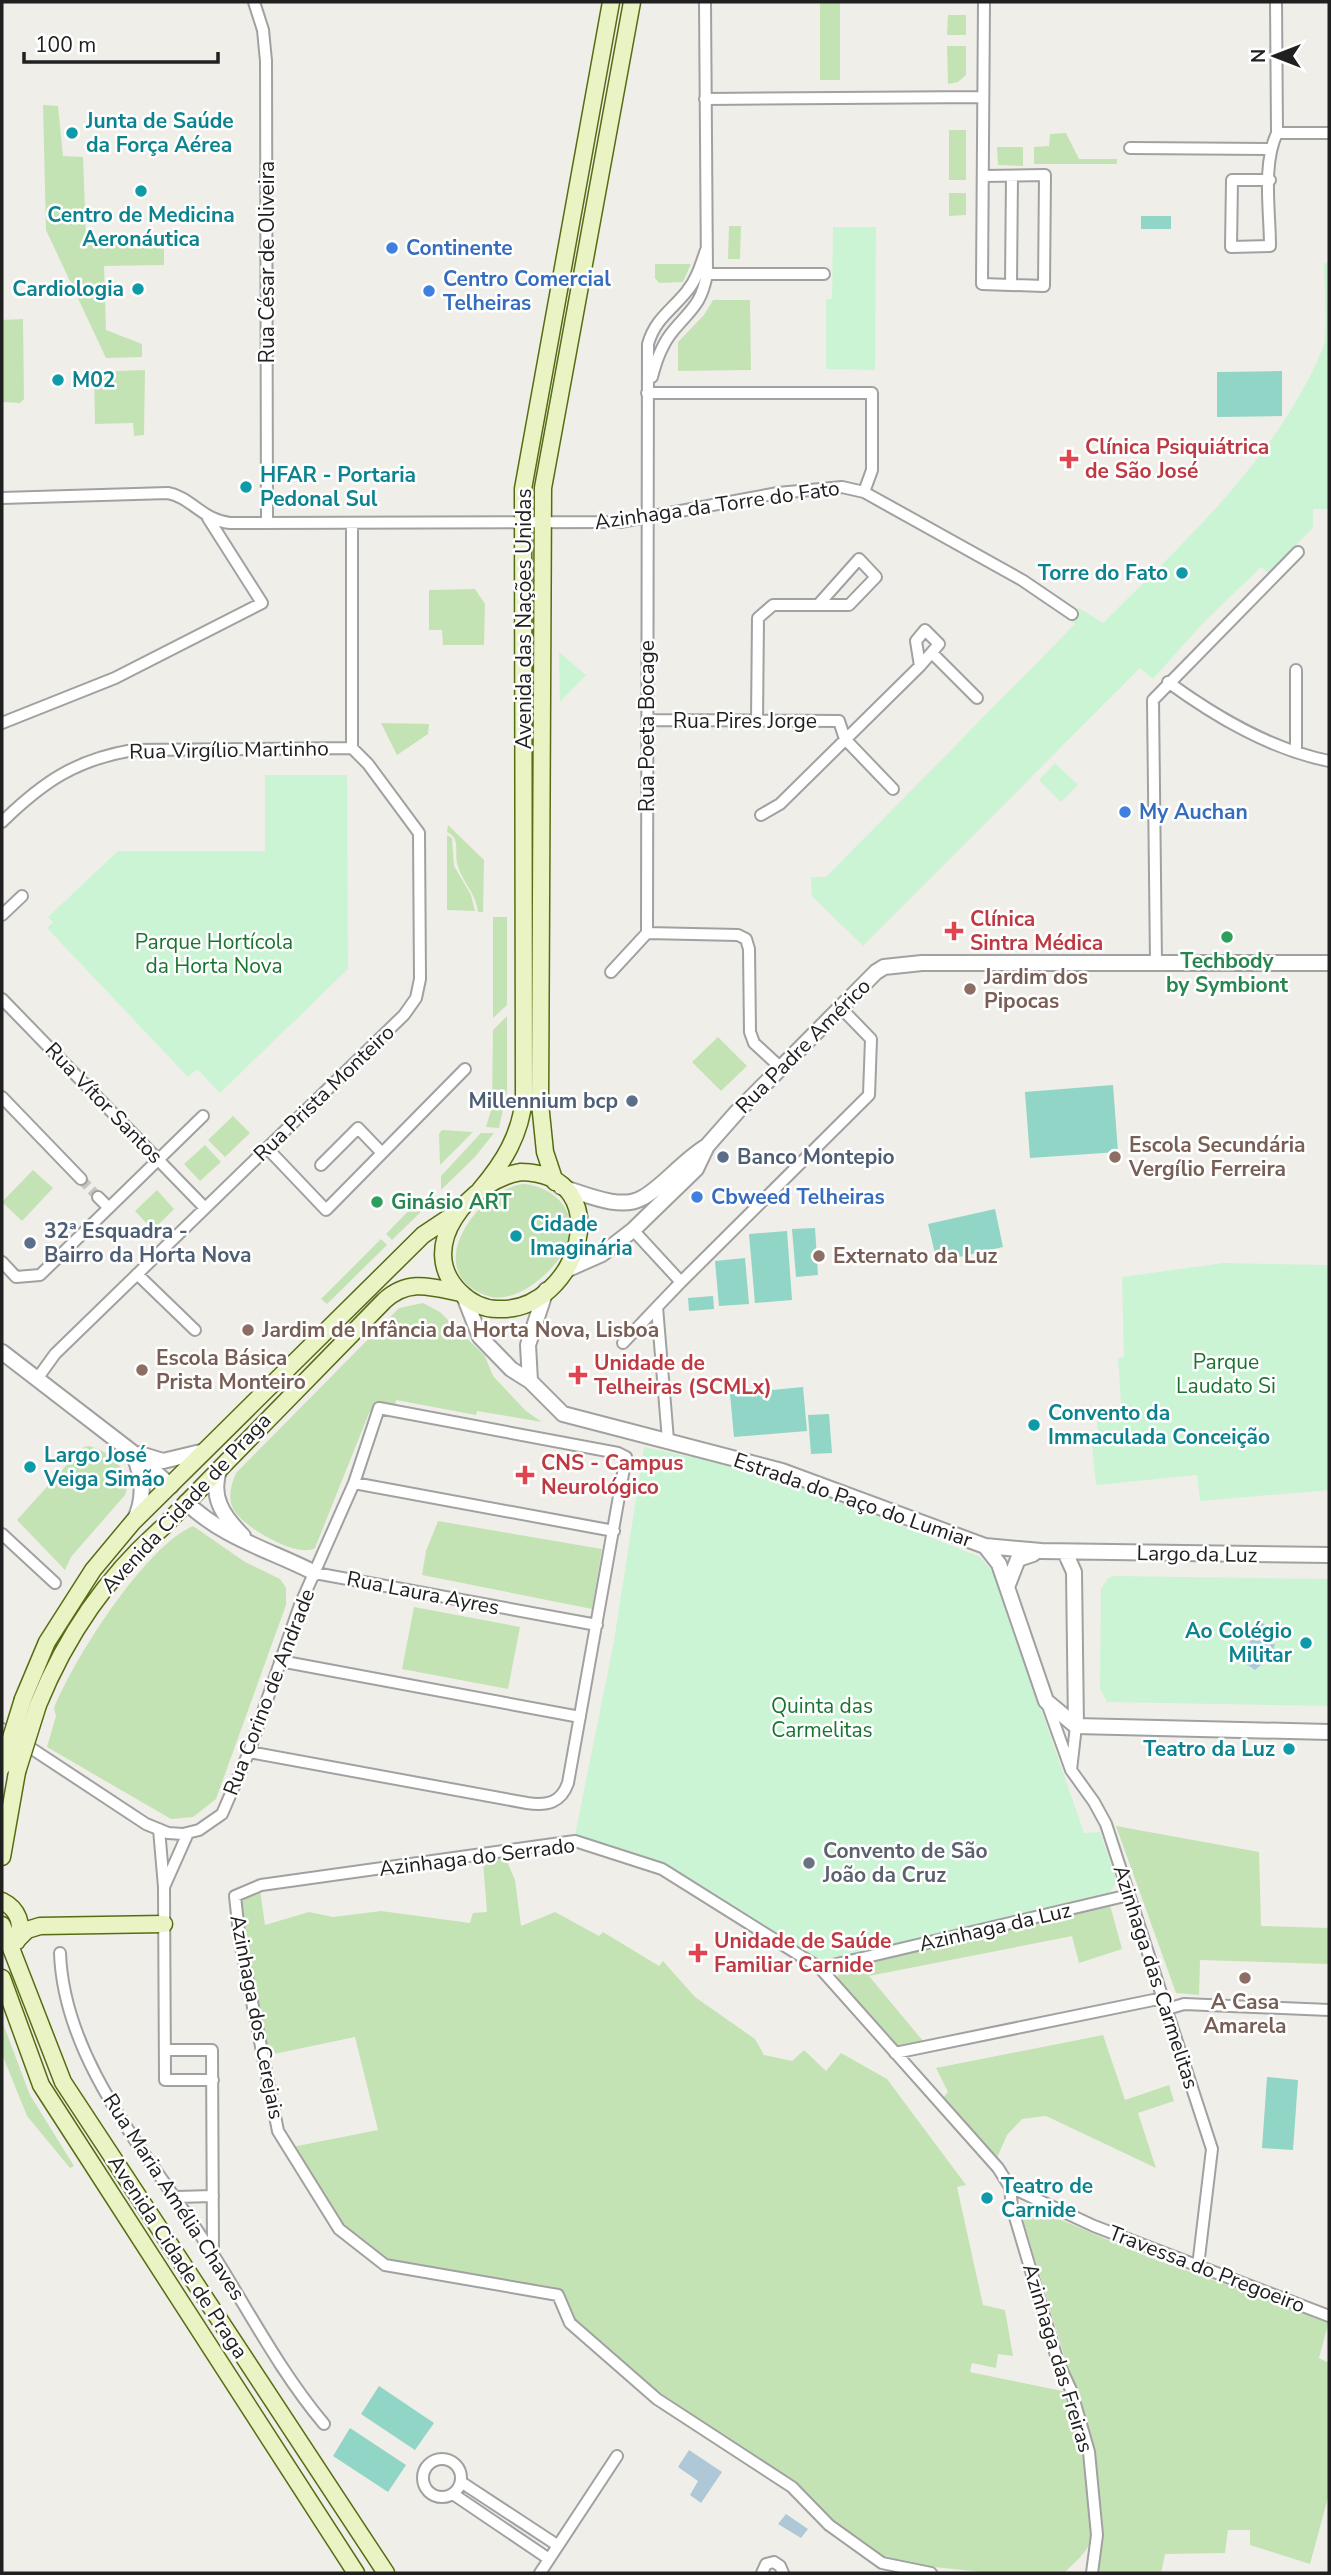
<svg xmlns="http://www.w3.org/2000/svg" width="1331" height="2575" font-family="'Nunito Sans',sans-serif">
<rect width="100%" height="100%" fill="#f0eee8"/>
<path fill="#c4e3b4" d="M 820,2 L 840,2 L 840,80 L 820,80 Z
M 948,15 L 966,15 L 966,35 L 947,35 Z
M 947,46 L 966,46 L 966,75 L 958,82 L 948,84 Z
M 43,105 L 58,106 L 63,156 L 83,157 L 86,237 L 164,237 L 164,265 L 104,266 L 106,330 L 142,344 L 142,357 L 106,358 L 46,230 Z
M 949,130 L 966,130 L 966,180 L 949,180 Z
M 1066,133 L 1079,159 L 1117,159 L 1117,164 L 1034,164 L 1034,147 L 1049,146 L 1050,134 Z
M 997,147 L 1023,147 L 1023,166 L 998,165 Z
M 949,193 L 966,193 L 966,215 L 949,216 Z
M 729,226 L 741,226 L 740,259 L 728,259 Z
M 655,264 L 691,264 L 683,282 L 659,283 L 655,278 Z
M 713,300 L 750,300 L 751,370 L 678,371 L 678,342 L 704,315 Z
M 23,319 L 24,399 L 20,403 L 2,402 L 2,320 Z
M 145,370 L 144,435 L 134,436 L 133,423 L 95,424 L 94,372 Z
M 475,589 L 485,604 L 484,645 L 443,645 L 442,630 L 429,630 L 429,590 Z
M 381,723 L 429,724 L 428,734 L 397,755 Z
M 448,825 L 484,860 L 483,912 L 478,912 C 476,893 463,883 458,866 C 453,853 462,839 447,832 Z
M 447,835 L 452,838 L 454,866 L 471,895 L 475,911 L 447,910 Z
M 493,917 L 507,917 L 507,1005 L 493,1018 Z
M 507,1016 L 507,1091 L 499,1128 L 486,1127 L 492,1107 L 493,1030 Z
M 718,1037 L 747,1066 L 721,1091 L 692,1062 Z
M 233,1116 L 250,1133 L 225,1157 L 208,1140 Z
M 442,1130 L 473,1132 L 440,1165 L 439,1134 Z
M 481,1133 L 494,1133 L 475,1157 L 441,1190 L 441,1176 Z
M 205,1145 L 221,1162 L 200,1181 L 184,1164 Z
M 33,1170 L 53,1188 L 22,1221 L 2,1202 Z
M 522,1184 C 551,1185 578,1209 569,1240 C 561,1267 517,1306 488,1296 C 419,1274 475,1192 522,1184 Z
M 157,1190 L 174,1209 L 153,1230 L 135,1211 Z
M 421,1198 L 428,1205 L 392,1240 L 386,1234 Z
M 381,1239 L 387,1245 L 327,1304 L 321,1299 Z
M 423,1303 L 440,1312 L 485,1356 L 493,1376 L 526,1411 L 542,1422 L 477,1411 L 476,1415 L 396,1400 L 395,1405 L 378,1406 L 369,1413 L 315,1548 C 298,1559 243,1527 234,1510 C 227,1498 231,1485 236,1473 L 399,1308 Z
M 88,1446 C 110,1450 134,1473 125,1495 L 71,1557 L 65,1570 L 17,1520 L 82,1448 Z
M 438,1521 L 602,1549 L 592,1609 L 422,1575 L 426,1551 Z
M 193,1526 L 245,1562 L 280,1579 L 286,1588 L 286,1605 L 216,1799 L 193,1817 L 171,1819 L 47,1747 L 56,1716 L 54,1708 C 74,1659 144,1547 193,1526 Z
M 414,1607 L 520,1627 L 508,1689 L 402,1669 Z
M 1116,1826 L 1259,1852 L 1261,1926 L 1329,1928 L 1329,1964 L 1200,1960 L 1199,1995 L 1176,1993 Z
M 505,1857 L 515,1880 L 521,1926 L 555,1912 L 599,1936 L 603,1932 L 659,1966 L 663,1961 L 695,1997 L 755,2039 L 764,2055 L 792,2061 L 804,2050 L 826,2071 L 841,2053 L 887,2079 L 966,2185 L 957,2187 L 983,2305 L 1005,2310 L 1013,2356 L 998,2354 L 996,2368 L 972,2363 L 970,2372 L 1067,2392 C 1078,2426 1105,2512 1089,2545 C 1084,2555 1072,2565 1064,2573 L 993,2573 L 884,2562 L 830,2523 L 795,2484 L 652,2387 L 576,2321 L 559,2290 L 388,2261 L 344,2227 L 292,2147 L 378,2130 L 355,2037 L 269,2055 C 262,2024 233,1922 243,1897 L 260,1890 L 265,1925 L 309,1912 L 333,1917 L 381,1911 L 470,1923 L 473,1913 L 487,1912 L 483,1862 Z
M 1110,1905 L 1122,1949 L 1079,1963 L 1072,1936 L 869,1976 L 923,2041 L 897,2047 L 838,1981 L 838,1972 L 843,1966 Z
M 2,2021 L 30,2095 L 74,2166 L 70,2168 L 27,2116 L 2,2054 Z
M 1103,2035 L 1125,2100 L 1169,2085 L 1174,2101 L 1138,2113 L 1156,2168 L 1046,2116 L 1022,2119 L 1007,2135 L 997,2158 L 943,2098 L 948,2092 L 936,2068 Z
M 1022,2203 L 1148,2257 L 1329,2321 L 1319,2358 L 1329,2363 L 1329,2494 L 1310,2564 L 1250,2545 L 1250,2530 L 1228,2530 L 1225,2553 L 1165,2554 L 1161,2573 L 1097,2573 L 1093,2451 L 1019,2206 Z"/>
<path fill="#cbf4d5" d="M 833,227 L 876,227 L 875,370 L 826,369 L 826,299 L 832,299 Z
M 1324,263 L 1329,263 L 1329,509 L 1313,509 L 1313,528 L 1268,573 L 1261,567 L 1203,623 L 1153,679 L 1140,668 L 863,946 L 812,896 L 811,877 L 826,877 L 1075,624 L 1068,618 L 1079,608 L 1103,623 C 1187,539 1276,459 1323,348 C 1328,335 1324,280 1324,263 Z
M 559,652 L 586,675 L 560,702 Z
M 1055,763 L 1078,785 L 1061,802 L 1039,780 Z
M 265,775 L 347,775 L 348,969 L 220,1093 L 197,1069 L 188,1077 L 47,928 L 53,922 L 48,917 L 118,851 L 265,851 Z
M 1224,1263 L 1329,1265 L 1329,1490 L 1200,1501 L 1197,1475 L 1096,1485 L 1091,1435 L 1098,1434 L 1097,1420 L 1122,1418 L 1118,1358 L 1124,1357 L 1122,1277 Z
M 644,1447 L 769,1473 L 980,1557 L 995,1575 L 1084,1833 L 1100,1832 L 1117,1882 L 1107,1896 L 817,1962 L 648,1859 L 575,1835 L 614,1641 Z
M 1115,1576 L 1329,1579 L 1329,1706 L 1107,1702 L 1100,1689 L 1101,1589 L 1108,1578 Z"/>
<path fill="#90d5c5" d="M 1141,216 L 1171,216 L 1171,229 L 1141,229 Z
M 1282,371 L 1282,416 L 1217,417 L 1217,372 Z
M 1113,1085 L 1118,1152 L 1030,1158 L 1025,1092 Z
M 995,1209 L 1003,1247 L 937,1262 L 928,1224 Z
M 815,1228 L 818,1275 L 796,1277 L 792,1229 Z
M 787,1231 L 792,1300 L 755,1303 L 749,1234 Z
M 745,1258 L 749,1304 L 719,1306 L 715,1261 Z
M 713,1296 L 714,1309 L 689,1311 L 688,1298 Z
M 803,1387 L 807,1431 L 734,1437 L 730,1394 Z
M 829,1414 L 832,1453 L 811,1454 L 808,1415 Z
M 1267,2077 L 1298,2080 L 1293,2150 L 1262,2148 Z
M 379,2386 L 434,2423 L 415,2450 L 361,2414 Z
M 350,2428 L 406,2465 L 388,2492 L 333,2456 Z"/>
<path fill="#aec8d8" d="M 1260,1621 L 1271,1630 L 1274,1638 L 1263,1639 L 1263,1644 L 1275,1644 L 1271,1657 L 1255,1670 L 1246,1664 L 1250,1646 L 1248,1629 Z
M 689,2450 L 722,2472 L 701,2503 L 690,2495 L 698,2481 L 678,2467 Z
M 786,2514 L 808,2529 L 801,2538 L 778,2524 Z"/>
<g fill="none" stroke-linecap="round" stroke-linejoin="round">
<path stroke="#c6c5c0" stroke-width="10" stroke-dasharray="10 5" stroke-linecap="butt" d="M 81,1179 L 98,1197"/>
<g stroke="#a1a1a1" stroke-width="14">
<path id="minor" d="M 254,2 L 263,30 L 266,61 L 267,523
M 705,99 L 983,97
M 1277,133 L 1329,133
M 1130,148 L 1269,149
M 983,176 L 1045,175 L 1044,286 L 982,284 L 984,2
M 1270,180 L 1232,180 L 1231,247 L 1270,246 C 1270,211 1262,165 1277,133 L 1276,2
M 707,274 L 824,274
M 1011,284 L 1012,176
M 652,377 C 656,361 662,344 673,331 C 692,308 701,305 707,274 L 705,2
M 647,393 L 872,393 L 872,470 L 864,492
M 2,498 L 168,493 C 191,497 202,520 230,523 L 620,522 L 778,493 L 842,487 L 864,492 L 1022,580 L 1072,614
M 352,523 L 352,748
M 925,630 L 939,644 L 920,666 L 916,641 Z
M 932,653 L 977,698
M 1296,670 L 1296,752
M 1168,682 C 1216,717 1270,749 1329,761
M 647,720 L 839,721 L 845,739 L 893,789
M 757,721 L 758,618 L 773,605 L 849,605 L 876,577 L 859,559 L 818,605
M 2,723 L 115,678 L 262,603 L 208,518
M 761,815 L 780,804 L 920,666
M 2,822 C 43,782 75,760 133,750 L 352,748
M 2,915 L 22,896
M 647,933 L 738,935 L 746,939 L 749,949 L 750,1032 L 754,1043 L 780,1067
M 1156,963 L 1153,700 L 1298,552
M 611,972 L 647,933 L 648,344 C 655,319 672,310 687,291 C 697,279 701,264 706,250
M 2,999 L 205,1208
M 2,1097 L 81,1179
M 267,1148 L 326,1210 L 465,1069
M 321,1165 L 358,1128 L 382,1153
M 98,1197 L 108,1207
M 633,1230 L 681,1282 L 657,1307 L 668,1440
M 2,1262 L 16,1277 L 40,1275 L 203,1116
M 137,1274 L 195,1330
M 681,1282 L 869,1095 L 871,1039 L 839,1006
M 623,1343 L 657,1307
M 37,1379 L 55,1354 L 404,1015 L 416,998 L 420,979 L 419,833 L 368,764 L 352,748
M 354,1483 L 614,1531
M 2,1534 L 55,1583
M 315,1573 L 597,1625
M 280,1661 L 580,1717
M 1047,1703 L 1071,1770 L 1094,1802 L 1106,1824 L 1212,2149 L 1198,2266
M 2,1729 L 146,1824 L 168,1833 L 183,1834 L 199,1830 L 222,1814 L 249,1752 L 300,1605 L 354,1483 L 379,1408 L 618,1453 L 626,1457 L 568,1783 C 561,1803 547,1806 527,1803 L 249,1752
M 1071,1770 L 1076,1726
M 159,1829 L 164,1887 L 165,2080 L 213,2080
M 164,1887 L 188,1833
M 60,1953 C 64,2066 157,2164 214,2256 C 250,2313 281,2373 324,2424
M 820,1968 L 1129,1895
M 1167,2009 L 1184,2004 L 1329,2010
M 165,2050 L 212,2050 L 213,2253
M 895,2053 L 1163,1998
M 1010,2187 L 1094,2226 L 1329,2316
M 176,2197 L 213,2196
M423 2478a19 19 0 1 1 38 0a19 19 0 1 1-38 0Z
M 461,2482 L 557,2545
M 453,2494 L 549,2559
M 540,2573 L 617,2456
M 762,2573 L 766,2564 L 774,2562 L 780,2566 L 783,2573
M 931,2573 L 882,2563 L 829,2525 L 792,2487 L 657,2399 L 570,2323 L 558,2295 L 385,2265 L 339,2229 L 278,2131 L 240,1942 L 235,1896 L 261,1885 L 575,1841 L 662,1869 L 820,1968 L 998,2168 L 1010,2187 L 1012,2207 L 1058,2362 L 1071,2390 L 1089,2452 L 1097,2535 L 1092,2573"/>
</g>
<g stroke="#a1a1a1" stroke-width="18">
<path id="tertiary" d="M 561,1187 C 583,1193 620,1211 642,1198 C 663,1187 682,1161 707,1146
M 566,1270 L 602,1254 L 633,1230 L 696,1169 L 707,1146 L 737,1112 L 876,972 L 884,967 L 922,963 L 1329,963
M 464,1296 L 480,1337 L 511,1369 L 530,1381 L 563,1414 L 782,1471 L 985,1546 L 1041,1551 L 1329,1555
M 2,1352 L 132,1452 L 171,1486
M 530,1381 L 528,1345 L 546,1290
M 140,1454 L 163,1461 L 205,1451
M 220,1468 C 209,1496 223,1516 243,1536
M 186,1502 C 223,1538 270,1550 315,1573
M 134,1521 C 145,1500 143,1477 134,1456
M 985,1546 L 999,1564 L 1046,1701 L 1076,1726 L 1329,1732
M 1065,1552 L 1074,1572 L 1076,1726
M 1007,1587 L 1018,1559 L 1033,1554"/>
</g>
<g stroke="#556d12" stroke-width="19">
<path id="secondary" d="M 521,1172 C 621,1174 578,1313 498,1309 C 483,1309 470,1302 460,1292 C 414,1247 471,1180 521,1172 Z
M 555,1182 L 545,1152 L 540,1103 L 543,488 L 632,2
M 480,1190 C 504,1162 521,1134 524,1097 L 523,489 L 611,2
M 23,1699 L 47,1642 L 93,1570 L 133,1522 L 423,1235 L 459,1211
M 38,1705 C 66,1636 107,1576 163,1527 L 384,1301 C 408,1278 432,1287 461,1293
M 2,1857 L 17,1772
M 2,1901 C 18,1909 24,1924 17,1941
M 2,1925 L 63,2082 L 386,2573
M 18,1939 L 27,1930 L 40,1926 L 164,1924
M 2,1978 L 41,2085 L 356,2573"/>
</g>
<use href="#minor" stroke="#fff" stroke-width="10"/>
<use href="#tertiary" stroke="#fff" stroke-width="14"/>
<use href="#secondary" stroke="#e9f3c3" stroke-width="16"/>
<g stroke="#556d12" stroke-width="19" stroke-linecap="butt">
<path id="secondary-bridge" d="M 2,1767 L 23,1699
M 17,1772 L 38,1705"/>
</g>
<use href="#secondary-bridge" stroke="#e9f3c3" stroke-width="16"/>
</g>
<g fill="#0f9aa8" stroke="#fff" stroke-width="2.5">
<circle cx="72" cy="133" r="7"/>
<circle cx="141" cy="191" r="7"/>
<circle cx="138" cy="289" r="7"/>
<circle cx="58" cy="380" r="7"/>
<circle cx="246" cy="487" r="7"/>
<circle cx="1182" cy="573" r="7"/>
<circle cx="516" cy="1236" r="7"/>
<circle cx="1034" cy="1425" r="7"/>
<circle cx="30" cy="1467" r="7"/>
<circle cx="1306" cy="1643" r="7"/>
<circle cx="1289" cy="1749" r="7"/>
<circle cx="987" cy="2198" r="7"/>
</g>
<g fill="#3f7fe0" stroke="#fff" stroke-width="2.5">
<circle cx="392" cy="248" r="7"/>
<circle cx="429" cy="291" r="7"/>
<circle cx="1125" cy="812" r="7"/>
<circle cx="697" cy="1197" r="7"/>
</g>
<g fill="#e0444e" stroke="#fff" stroke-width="2.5">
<path d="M1065.5 448.5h7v7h7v7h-7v7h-7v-7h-7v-7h7z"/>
<path d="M950.5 920.5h7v7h7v7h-7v7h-7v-7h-7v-7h7z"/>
<path d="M574.5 1364.5h7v7h7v7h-7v7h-7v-7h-7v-7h7z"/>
<path d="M521.5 1464.5h7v7h7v7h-7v7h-7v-7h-7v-7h7z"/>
<path d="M694.5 1942.5h7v7h7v7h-7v7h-7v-7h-7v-7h7z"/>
</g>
<g fill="#2e9e5b" stroke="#fff" stroke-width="2.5">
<circle cx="1227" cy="937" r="7"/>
<circle cx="377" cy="1202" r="7"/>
</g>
<g fill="#8d6e63" stroke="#fff" stroke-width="2.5">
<circle cx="970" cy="989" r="7"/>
<circle cx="1115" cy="1157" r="7"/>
<circle cx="819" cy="1256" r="7"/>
<circle cx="248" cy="1330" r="7"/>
<circle cx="142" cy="1370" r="7"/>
<circle cx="1245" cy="1978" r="7"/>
</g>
<g fill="#5c6f8a" stroke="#fff" stroke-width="2.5">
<circle cx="632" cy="1101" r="7"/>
<circle cx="723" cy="1157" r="7"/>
<circle cx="30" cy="1243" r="7"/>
</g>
<circle fill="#6b7280" stroke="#fff" stroke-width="2.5" cx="809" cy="1863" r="7"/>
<g text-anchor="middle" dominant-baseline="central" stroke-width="5" stroke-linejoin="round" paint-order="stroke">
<g font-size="21" font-weight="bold" fill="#0d838f" stroke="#fff" text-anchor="start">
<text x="86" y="121">Junta de Saúde<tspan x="86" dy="24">da Força Aérea</tspan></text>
<text x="141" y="215" text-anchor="middle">Centro de Medicina<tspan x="141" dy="24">Aeronáutica</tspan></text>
<text x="124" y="289" text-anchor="end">Cardiologia</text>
<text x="72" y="380">M02</text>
<text x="260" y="475">HFAR - Portaria<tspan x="260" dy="24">Pedonal Sul</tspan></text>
<text x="1168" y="573" text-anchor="end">Torre do Fato</text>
<text x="530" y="1224">Cidade<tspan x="530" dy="24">Imaginária</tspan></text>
<text x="1048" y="1413">Convento da<tspan x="1048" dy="24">Immaculada Conceição</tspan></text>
<text x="44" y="1455">Largo José<tspan x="44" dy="24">Veiga Simão</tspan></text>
<text x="1292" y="1631" text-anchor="end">Ao Colégio<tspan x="1292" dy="24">Militar</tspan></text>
<text x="1275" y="1749" text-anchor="end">Teatro da Luz</text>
<text x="1001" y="2186">Teatro de<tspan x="1001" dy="24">Carnide</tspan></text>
</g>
<g font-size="21" font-weight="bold" fill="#366cbe" stroke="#fff" text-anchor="start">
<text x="406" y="248">Continente</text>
<text x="443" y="279">Centro Comercial<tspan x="443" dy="24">Telheiras</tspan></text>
<text x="1139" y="812">My Auchan</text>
<text x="711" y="1197">Cbweed Telheiras</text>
</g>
<g font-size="21" fill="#202020" stroke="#fff">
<text transform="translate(267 262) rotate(-90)">Rua César de Oliveira</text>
<text transform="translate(717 505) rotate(-8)">Azinhaga da Torre do Fato</text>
<text transform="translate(524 619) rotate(-90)">Avenida das Nações Unidas</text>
<text x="745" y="721">Rua Pires Jorge</text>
<text transform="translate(647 726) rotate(-90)">Rua Poeta Bocage</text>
<text transform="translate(229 750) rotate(-1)">Rua Virgílio Martinho</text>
<text transform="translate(803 1046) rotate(-45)">Rua Padre Américo</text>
<text transform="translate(324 1093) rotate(-44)">Rua Prista Monteiro</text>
<text transform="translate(104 1103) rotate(46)">Rua Vítor Santos</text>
<text transform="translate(853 1500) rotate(19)">Estrada do Paço do Lumiar</text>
<text transform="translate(186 1503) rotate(-47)">Avenida Cidade de Praga</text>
<text transform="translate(1197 1554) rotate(1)">Largo da Luz</text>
<text transform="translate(423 1593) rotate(11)">Rua Laura Ayres</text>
<text transform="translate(269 1692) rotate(-69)">Rua Corino de Andrade</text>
<text transform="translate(477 1857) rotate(-7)">Azinhaga do Serrado</text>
<text transform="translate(995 1927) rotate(-13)">Azinhaga da Luz</text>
<text transform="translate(1156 1977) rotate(72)">Azinhaga das Carmelitas</text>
<text transform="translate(257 2017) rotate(79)">Azinhaga dos Cerejais</text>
<text transform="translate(174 2197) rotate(57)">Rua Maria Amélia Chaves</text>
<text transform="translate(178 2257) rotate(57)">Avenida Cidade de Praga</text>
<text transform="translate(1207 2269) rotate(21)">Travessa do Pregoeiro</text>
<text transform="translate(1058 2358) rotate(73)">Azinhaga das Freiras</text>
</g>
<g font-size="21" font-weight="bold" fill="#be3a42" stroke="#fff" text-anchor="start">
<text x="1085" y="447">Clínica Psiquiátrica<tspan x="1085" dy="24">de São José</tspan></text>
<text x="970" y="919">Clínica<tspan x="970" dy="24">Sintra Médica</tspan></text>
<text x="594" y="1363">Unidade de<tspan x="594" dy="24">Telheiras (SCMLx)</tspan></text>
<text x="541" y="1463">CNS - Campus<tspan x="541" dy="24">Neurológico</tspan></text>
<text x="714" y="1941">Unidade de Saúde<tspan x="714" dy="24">Familiar Carnide</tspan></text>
</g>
<g font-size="21" fill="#19742f" stroke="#fff">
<text x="214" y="942">Parque Hortícola<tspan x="214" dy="24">da Horta Nova</tspan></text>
<text x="1226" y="1362">Parque<tspan x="1226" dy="24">Laudato Si</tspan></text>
<text x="822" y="1706">Quinta das<tspan x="822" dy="24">Carmelitas</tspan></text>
</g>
<g font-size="21" font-weight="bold" fill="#27864d" stroke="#fff">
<text x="1227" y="961">Techbody<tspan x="1227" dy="24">by Symbiont</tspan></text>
<text x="391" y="1202" text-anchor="start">Ginásio ART</text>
</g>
<g font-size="21" font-weight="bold" fill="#785e54" stroke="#fff" text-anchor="start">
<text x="984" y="977">Jardim dos<tspan x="984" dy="24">Pipocas</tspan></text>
<text x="1129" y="1145">Escola Secundária<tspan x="1129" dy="24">Vergílio Ferreira</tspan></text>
<text x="833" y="1256">Externato da Luz</text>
<text x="262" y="1330">Jardim de Infância da Horta Nova, Lisboa</text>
<text x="156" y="1358">Escola Básica<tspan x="156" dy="24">Prista Monteiro</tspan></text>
<text x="1245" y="2002" text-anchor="middle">A Casa<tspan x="1245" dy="24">Amarela</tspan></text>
</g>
<g font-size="21" font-weight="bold" fill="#4e5e75" stroke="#fff" text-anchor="start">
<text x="618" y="1101" text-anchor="end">Millennium bcp</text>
<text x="737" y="1157">Banco Montepio</text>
<text x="44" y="1231">32ª Esquadra -<tspan x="44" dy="24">Bairro da Horta Nova</tspan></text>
</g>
<g font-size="21" font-weight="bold" fill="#5b616d" stroke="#fff" text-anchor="start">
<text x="823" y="1851">Convento de São<tspan x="823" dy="24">João da Cruz</tspan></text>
</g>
</g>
<rect width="1331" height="2575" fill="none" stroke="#202020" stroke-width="7"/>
<g transform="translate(1275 56) rotate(270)" stroke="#ffffff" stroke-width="5" paint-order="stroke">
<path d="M0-5L12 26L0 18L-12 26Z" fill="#202020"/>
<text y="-10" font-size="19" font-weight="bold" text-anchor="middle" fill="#202020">N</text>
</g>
<path d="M24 52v10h194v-10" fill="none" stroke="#202020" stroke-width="3.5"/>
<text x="35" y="52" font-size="21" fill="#202020" stroke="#ffffff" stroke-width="5" paint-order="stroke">100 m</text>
</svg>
